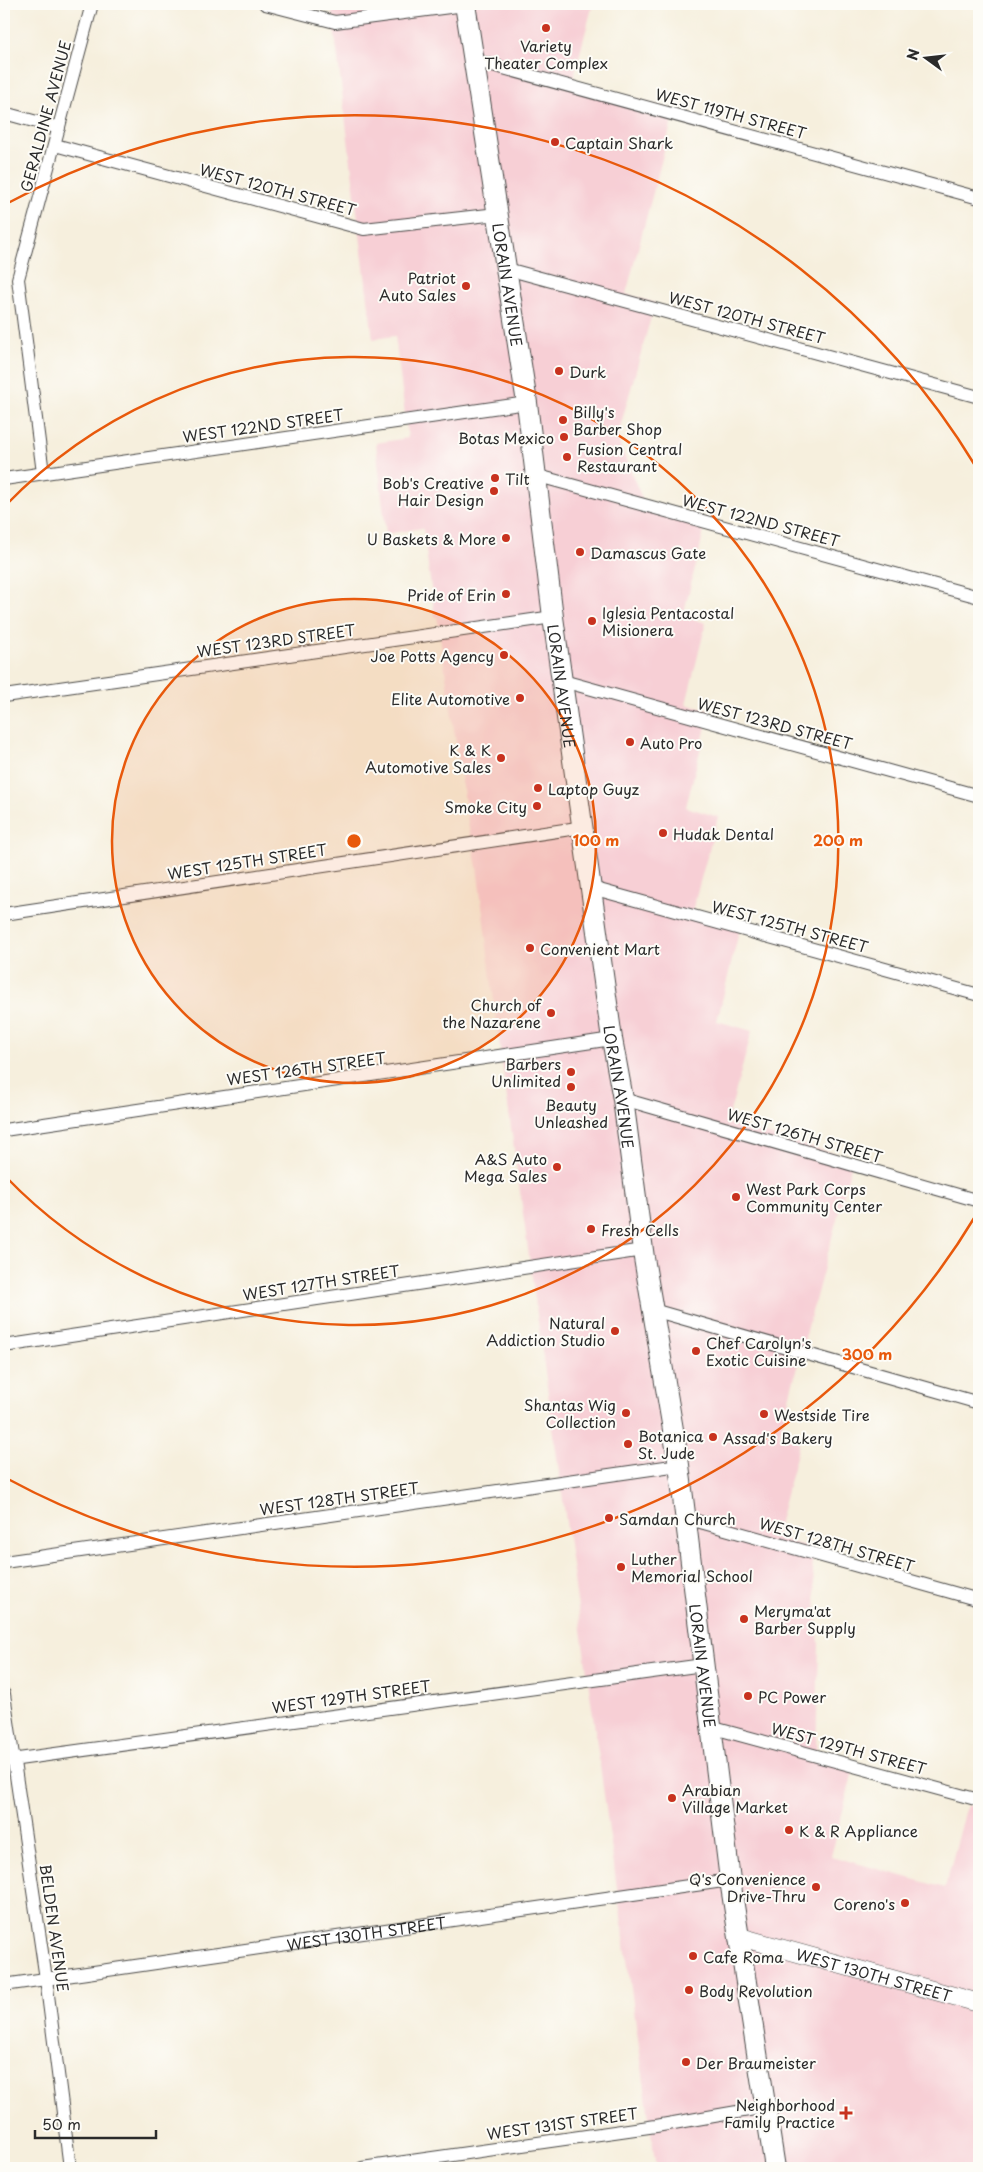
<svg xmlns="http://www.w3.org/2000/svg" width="983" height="2172" font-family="'Playpen Sans',sans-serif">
<rect width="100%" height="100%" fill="#fdfcf7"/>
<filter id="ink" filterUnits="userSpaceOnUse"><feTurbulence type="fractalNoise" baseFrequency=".02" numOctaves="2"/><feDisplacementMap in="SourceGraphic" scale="10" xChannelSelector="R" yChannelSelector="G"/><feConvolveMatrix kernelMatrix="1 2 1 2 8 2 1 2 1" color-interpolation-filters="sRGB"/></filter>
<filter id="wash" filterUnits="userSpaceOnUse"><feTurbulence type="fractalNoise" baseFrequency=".0096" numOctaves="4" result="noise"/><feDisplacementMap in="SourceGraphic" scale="20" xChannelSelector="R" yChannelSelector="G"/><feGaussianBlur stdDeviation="1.12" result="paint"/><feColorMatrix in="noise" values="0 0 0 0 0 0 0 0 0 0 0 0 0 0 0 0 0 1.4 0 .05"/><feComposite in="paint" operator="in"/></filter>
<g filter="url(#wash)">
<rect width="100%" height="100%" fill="#f6efdd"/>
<path fill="#f7cfd5" d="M 331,4 L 593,4 L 572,83 L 675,110 L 626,294 L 655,303 L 617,438 L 643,501 L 707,519 L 683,616 L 706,623 L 686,704 L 710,711 L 686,807 L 718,817 L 692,911 L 741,924 L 717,1021 L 752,1031 L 727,1123 L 853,1159 L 779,1435 L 800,1441 L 775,1537 L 811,1548 L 819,1644 L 816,1754 L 855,1764 L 831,1856 L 945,1888 L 967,1805 L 979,1809 L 979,2168 L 656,2168 L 499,1041 L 477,867 L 469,829 L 437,617 L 435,617 L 423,528 L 386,534 L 376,443 L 408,438 L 395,336 L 373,339 Z"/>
</g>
<g filter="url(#ink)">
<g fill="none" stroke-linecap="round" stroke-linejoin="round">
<g stroke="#494846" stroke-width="14">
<g id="street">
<path d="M 265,4 L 335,22 L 465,5"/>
<path d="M 474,60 L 979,198"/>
<path d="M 4,113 L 59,128"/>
<path d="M 55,145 L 364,229 L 497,214"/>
<path d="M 507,269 L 979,397"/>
<path d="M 43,473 L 18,279 L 92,4"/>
<path d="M 535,475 L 979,597"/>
<path d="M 4,479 L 527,403"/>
<path d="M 563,681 L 979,796"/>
<path d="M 4,696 L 553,617"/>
<path d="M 592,888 L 979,995"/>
<path d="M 4,914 L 584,827"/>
<path d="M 623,1099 L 979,1201"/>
<path d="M 4,1130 L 612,1039"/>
<path d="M 653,1310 L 979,1403"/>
<path d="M 4,1346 L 643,1250"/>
<path d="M 686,1518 L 979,1600"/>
<path d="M 4,1562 L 679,1465"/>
<path d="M 4,1694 L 46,1979 L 70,2168"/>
<path d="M 710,1727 L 979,1800"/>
<path d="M 4,1761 L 703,1665"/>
<path id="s1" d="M 4,1985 L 730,1880"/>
<path d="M 362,2168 L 656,2126 L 766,2107"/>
</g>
</g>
<g stroke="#494846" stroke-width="19">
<g id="secondary">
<path id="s2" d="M 740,1937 L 979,2003"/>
</g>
</g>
<g stroke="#494846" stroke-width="22">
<g id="primary">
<path id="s3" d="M 465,4 L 527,403 L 553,617 L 612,1039 L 623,1099 L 644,1258 L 679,1465 L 730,1880 L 775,2168"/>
</g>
</g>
<use href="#street" stroke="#fff" stroke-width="12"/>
<use href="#secondary" stroke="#fff" stroke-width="18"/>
<use href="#primary" stroke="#fff" stroke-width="20"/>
</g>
</g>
<circle cx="354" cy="841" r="242" fill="#e8590c" fill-opacity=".12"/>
<g fill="none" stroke="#e8590c" stroke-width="2.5">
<circle cx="354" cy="841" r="242"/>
<path d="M6 505A484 484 0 1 1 6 1177"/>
<path d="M976 1215A726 726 0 0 1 8 1479M8 203A726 726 0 0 1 976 467"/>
</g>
<g fill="#c8321e" stroke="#fdfcf7" stroke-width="2">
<circle cx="546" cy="28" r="5"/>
<circle cx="555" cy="142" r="5"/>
<circle cx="466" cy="286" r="5"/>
<circle cx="559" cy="371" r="5"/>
<circle cx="563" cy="420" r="5"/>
<circle cx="564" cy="437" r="5"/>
<circle cx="567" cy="457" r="5"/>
<circle cx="495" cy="478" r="5"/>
<circle cx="494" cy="491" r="5"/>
<circle cx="506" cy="538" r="5"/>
<circle cx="580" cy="552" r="5"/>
<circle cx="506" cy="594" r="5"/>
<circle cx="592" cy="621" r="5"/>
<circle cx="504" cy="655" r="5"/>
<circle cx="520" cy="698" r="5"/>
<circle cx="630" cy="742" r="5"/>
<circle cx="501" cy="758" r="5"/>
<circle cx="538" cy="788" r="5"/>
<circle cx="537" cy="806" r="5"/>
<circle cx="663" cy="833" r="5"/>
<circle cx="530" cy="948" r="5"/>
<circle cx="551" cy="1013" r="5"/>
<circle cx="571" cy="1072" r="5"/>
<circle cx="571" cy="1087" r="5"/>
<circle cx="557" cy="1167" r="5"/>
<circle cx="736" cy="1197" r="5"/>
<circle cx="591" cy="1229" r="5"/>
<circle cx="615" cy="1331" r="5"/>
<circle cx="696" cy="1351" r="5"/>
<circle cx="626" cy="1413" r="5"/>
<circle cx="764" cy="1414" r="5"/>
<circle cx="713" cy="1437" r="5"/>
<circle cx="628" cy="1444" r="5"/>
<circle cx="609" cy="1518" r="5"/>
<circle cx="621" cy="1567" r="5"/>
<circle cx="744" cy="1619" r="5"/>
<circle cx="748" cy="1696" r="5"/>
<circle cx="672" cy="1798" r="5"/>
<circle cx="789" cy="1830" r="5"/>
<circle cx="816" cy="1887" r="5"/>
<circle cx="905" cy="1903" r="5"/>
<circle cx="693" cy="1956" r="5"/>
<circle cx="689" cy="1990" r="5"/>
<circle cx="686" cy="2062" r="5"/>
<path d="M843.5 2105.5h5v5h5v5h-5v5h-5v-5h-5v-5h5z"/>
</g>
<g text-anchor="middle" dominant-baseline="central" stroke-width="4" stroke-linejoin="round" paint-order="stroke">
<g font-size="15" fill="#2b2b2b" stroke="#fdfcf7" text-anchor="start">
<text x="546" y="45" text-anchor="middle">Variety<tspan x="546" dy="17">Theater Complex</tspan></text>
<text x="565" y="142">Captain Shark</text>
<text x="456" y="277" text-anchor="end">Patriot<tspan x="456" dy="17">Auto Sales</tspan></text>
<text x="569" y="371">Durk</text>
<text x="573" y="411">Billy's<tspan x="573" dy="17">Barber Shop</tspan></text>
<text x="554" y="437" text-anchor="end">Botas Mexico</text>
<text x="577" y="448">Fusion Central<tspan x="577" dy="17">Restaurant</tspan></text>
<text x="505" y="478">Tilt</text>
<text x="484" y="482" text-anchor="end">Bob's Creative<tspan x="484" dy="17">Hair Design</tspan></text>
<text x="496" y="538" text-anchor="end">U Baskets &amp; More</text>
<text x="590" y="552">Damascus Gate</text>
<text x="496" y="594" text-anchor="end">Pride of Erin</text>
<text x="602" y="612">Iglesia Pentacostal<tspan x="602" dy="17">Misionera</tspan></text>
<text x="494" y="655" text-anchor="end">Joe Potts Agency</text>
<text x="510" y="698" text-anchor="end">Elite Automotive</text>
<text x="640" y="742">Auto Pro</text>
<text x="491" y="749" text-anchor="end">K &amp; K<tspan x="491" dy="17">Automotive Sales</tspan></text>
<text x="548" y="788">Laptop Guyz</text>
<text x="527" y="806" text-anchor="end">Smoke City</text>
<text x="673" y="833">Hudak Dental</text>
<text x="540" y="948">Convenient Mart</text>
<text x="541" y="1004" text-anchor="end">Church of<tspan x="541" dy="17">the Nazarene</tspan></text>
<text x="561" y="1063" text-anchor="end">Barbers<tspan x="561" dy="17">Unlimited</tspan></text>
<text x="571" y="1104" text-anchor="middle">Beauty<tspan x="571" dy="17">Unleashed</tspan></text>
<text x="547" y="1158" text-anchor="end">A&amp;S Auto<tspan x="547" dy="17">Mega Sales</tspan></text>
<text x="746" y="1188">West Park Corps<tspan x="746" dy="17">Community Center</tspan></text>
<text x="601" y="1229">Fresh Cells</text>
<text x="605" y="1322" text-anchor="end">Natural<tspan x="605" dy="17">Addiction Studio</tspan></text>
<text x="706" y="1342">Chef Carolyn's<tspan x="706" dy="17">Exotic Cuisine</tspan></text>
<text x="616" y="1404" text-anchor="end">Shantas Wig<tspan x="616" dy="17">Collection</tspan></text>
<text x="774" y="1414">Westside Tire</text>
<text x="638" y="1435">Botanica<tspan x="638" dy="17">St. Jude</tspan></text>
<text x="723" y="1437">Assad's Bakery</text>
<text x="619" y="1518">Samdan Church</text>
<text x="631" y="1558">Luther<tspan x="631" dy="17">Memorial School</tspan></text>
<text x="754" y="1610">Meryma'at<tspan x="754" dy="17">Barber Supply</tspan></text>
<text x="758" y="1696">PC Power</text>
<text x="682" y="1789">Arabian<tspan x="682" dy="17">Village Market</tspan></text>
<text x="799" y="1830">K &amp; R Appliance</text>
<text x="806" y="1878" text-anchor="end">Q's Convenience<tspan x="806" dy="17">Drive-Thru</tspan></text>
<text x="895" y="1903" text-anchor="end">Coreno's</text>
<text x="703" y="1956">Cafe Roma</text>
<text x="699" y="1990">Body Revolution</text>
<text x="696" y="2062">Der Braumeister</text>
<text x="835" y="2104" text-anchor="end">Neighborhood<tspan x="835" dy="17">Family Practice</tspan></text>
</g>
<g font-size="15" fill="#2b2b2b" stroke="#fdfcf7">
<text transform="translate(731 113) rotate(15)">WEST 119TH STREET</text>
<text transform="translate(45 116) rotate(-75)">GERALDINE AVENUE</text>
<text transform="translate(278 189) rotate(15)">WEST 120TH STREET</text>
<text stroke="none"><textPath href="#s3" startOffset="284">LORAIN AVENUE</textPath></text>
<text transform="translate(747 317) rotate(15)">WEST 120TH STREET</text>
<text transform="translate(263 425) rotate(-8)">WEST 122ND STREET</text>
<text transform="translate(761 520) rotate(15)">WEST 122ND STREET</text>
<text transform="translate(276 640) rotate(-8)">WEST 123RD STREET</text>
<text stroke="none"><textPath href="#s3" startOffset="689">LORAIN AVENUE</textPath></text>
<text transform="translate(775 723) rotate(15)">WEST 123RD STREET</text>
<text transform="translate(247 861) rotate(-9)">WEST 125TH STREET</text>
<text transform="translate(790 926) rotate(15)">WEST 125TH STREET</text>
<text transform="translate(306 1068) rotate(-8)">WEST 126TH STREET</text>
<text stroke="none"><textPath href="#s3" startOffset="1094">LORAIN AVENUE</textPath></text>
<text transform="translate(805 1135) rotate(16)">WEST 126TH STREET</text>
<text transform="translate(321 1282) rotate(-9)">WEST 127TH STREET</text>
<text transform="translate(339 1498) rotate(-8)">WEST 128TH STREET</text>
<text transform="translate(837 1544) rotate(16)">WEST 128TH STREET</text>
<text stroke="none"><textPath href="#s3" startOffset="1679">LORAIN AVENUE</textPath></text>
<text transform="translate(351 1696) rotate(-8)">WEST 129TH STREET</text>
<text transform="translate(849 1748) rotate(15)">WEST 129TH STREET</text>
<text transform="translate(55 1928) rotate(82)">BELDEN AVENUE</text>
<text stroke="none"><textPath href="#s1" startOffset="366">WEST 130TH STREET</textPath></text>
<text stroke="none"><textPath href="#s2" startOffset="139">WEST 130TH STREET</textPath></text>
<text transform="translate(562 2123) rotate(-8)">WEST 131ST STREET</text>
</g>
</g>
<circle cx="354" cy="841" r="8" fill="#e8590c" stroke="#fdfcf7" stroke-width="2.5"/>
<g font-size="15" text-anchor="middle" font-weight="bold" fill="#e8590c" stroke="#fdfcf7" stroke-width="4" stroke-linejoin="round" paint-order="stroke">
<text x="596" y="846">100 m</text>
<text x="838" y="846">200 m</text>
<text x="867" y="1360">300 m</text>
</g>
<rect width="983" height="2172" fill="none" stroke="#fdfcf7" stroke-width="20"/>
<g transform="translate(926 58) rotate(285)" stroke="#fdfcf7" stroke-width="4" paint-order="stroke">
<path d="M0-4L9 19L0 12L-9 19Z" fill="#2b2b2b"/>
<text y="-8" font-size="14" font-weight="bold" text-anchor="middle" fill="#2b2b2b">N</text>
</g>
<path d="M35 2130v8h121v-8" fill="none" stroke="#2b2b2b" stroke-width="2.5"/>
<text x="42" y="2130" font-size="15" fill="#2b2b2b" stroke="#fdfcf7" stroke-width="4" paint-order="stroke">50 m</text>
</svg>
